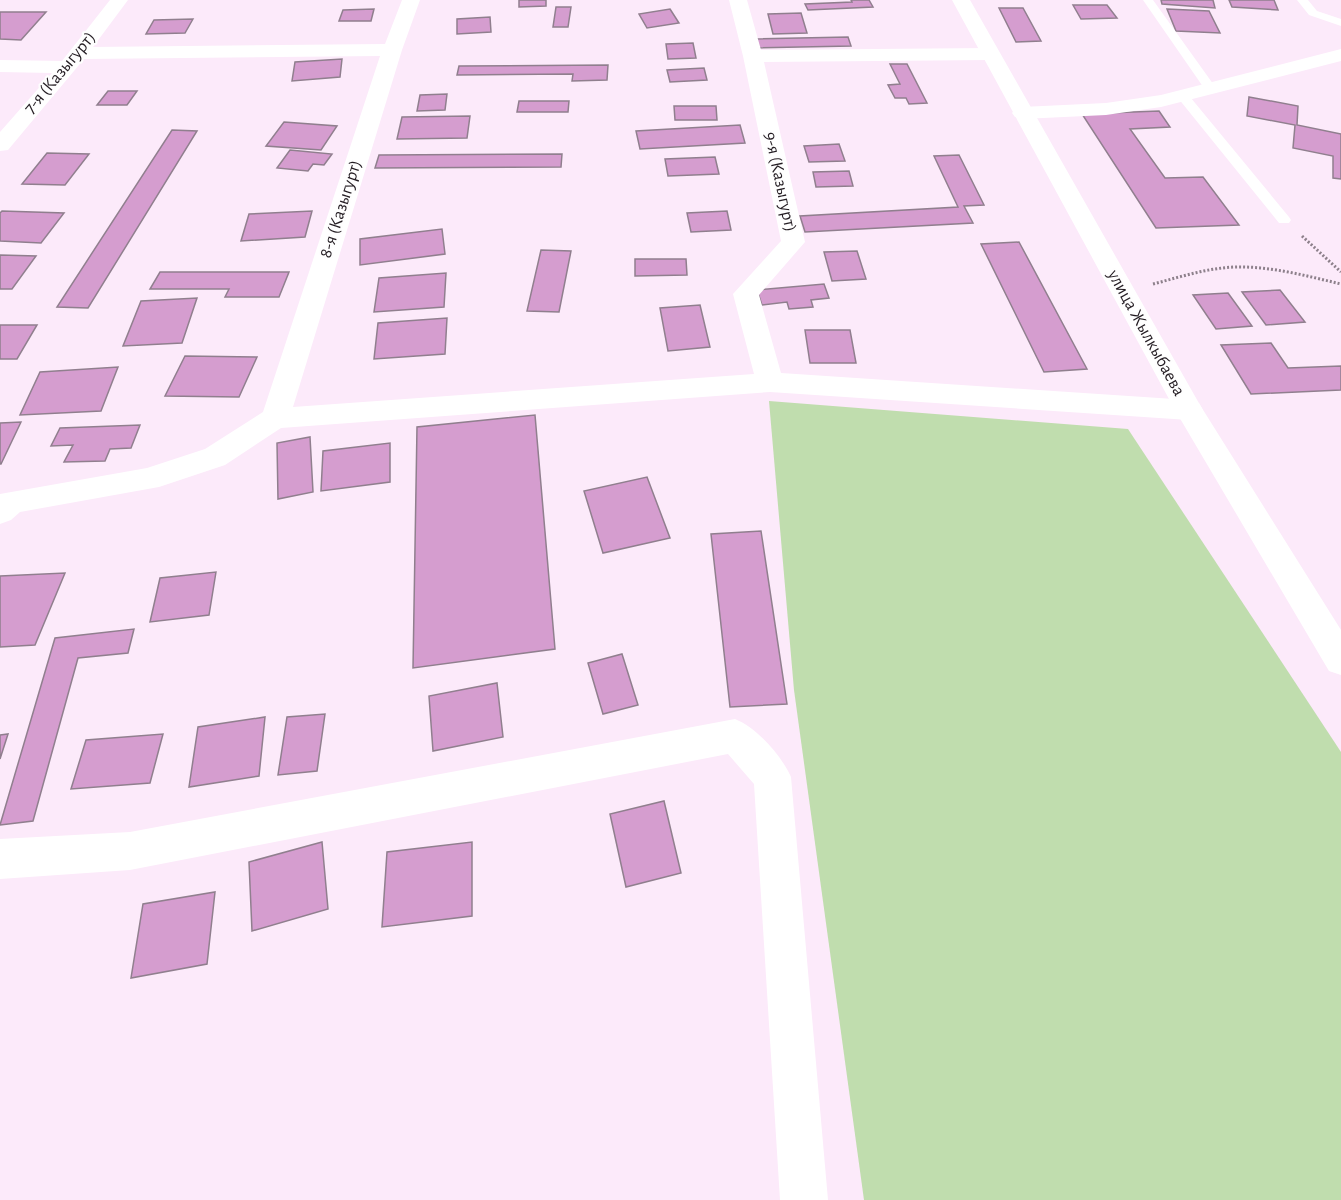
<svg xmlns="http://www.w3.org/2000/svg" width="1341" height="1200" font-family="'Alegreya Sans',sans-serif">
<rect width="100%" height="100%" fill="#fceafa"/>
<path fill="#c0ddae" d="M 769,401 L 1128,429 L 1341,752 L 1341,1200 L 864,1200 L 794,690 Z"/>
<path fill="#d59dcf" stroke="#907f8e" stroke-width="1.5" d="M 519,0 L 546,0 L 546,6 L 519,7 Z
M 851,0 L 869,0 L 873,7 L 808,10 L 805,4 L 852,2 Z
M 1161,0 L 1213,0 L 1215,8 L 1162,4 Z
M 1229,0 L 1274,0 L 1278,10 L 1232,7 Z
M 1073,5 L 1107,5 L 1117,18 L 1081,19 Z
M 556,7 L 571,7 L 568,27 L 553,27 Z
M 999,8 L 1023,8 L 1041,41 L 1016,42 Z
M 374,9 L 371,21 L 339,21 L 343,10 Z
M 670,9 L 679,23 L 647,28 L 639,14 Z
M 1167,9 L 1209,11 L 1220,33 L 1176,31 Z
M 0,12 L 46,12 L 21,40 L 0,39 Z
M 801,13 L 807,33 L 773,34 L 768,14 Z
M 490,17 L 491,32 L 457,34 L 457,19 Z
M 193,19 L 185,33 L 146,34 L 154,20 Z
M 848,37 L 851,46 L 755,48 L 754,39 Z
M 693,43 L 696,58 L 668,59 L 666,44 Z
M 342,59 L 340,77 L 292,81 L 295,62 Z
M 890,64 L 907,64 L 927,103 L 909,104 L 906,98 L 895,98 L 888,85 L 900,84 Z
M 608,65 L 607,80 L 572,81 L 573,74 L 457,75 L 459,66 Z
M 704,68 L 707,80 L 670,82 L 667,70 Z
M 108,91 L 137,91 L 127,105 L 97,105 Z
M 447,94 L 445,110 L 417,111 L 420,95 Z
M 1249,97 L 1298,106 L 1297,125 L 1341,134 L 1341,179 L 1333,178 L 1333,156 L 1293,148 L 1295,125 L 1247,116 Z
M 519,101 L 569,101 L 568,112 L 517,112 Z
M 674,106 L 716,106 L 717,120 L 675,120 Z
M 1159,111 L 1170,127 L 1130,129 L 1165,178 L 1203,177 L 1239,225 L 1156,228 L 1082,114 Z
M 470,116 L 467,138 L 397,139 L 402,117 Z
M 284,122 L 337,126 L 321,150 L 266,146 Z
M 740,125 L 745,143 L 640,149 L 636,131 Z
M 172,130 L 197,131 L 88,308 L 57,307 Z
M 839,144 L 845,161 L 809,162 L 804,146 Z
M 290,150 L 332,154 L 324,165 L 313,164 L 308,171 L 277,168 Z
M 47,153 L 89,154 L 65,185 L 22,184 Z
M 562,154 L 561,167 L 375,168 L 379,155 Z
M 959,155 L 984,205 L 964,206 L 973,223 L 805,232 L 800,216 L 958,207 L 934,156 Z
M 715,157 L 719,174 L 668,176 L 665,159 Z
M 849,171 L 853,186 L 816,187 L 813,172 Z
M 2,211 L 64,213 L 41,243 L 0,241 L 0,213 Z
M 312,211 L 305,237 L 241,241 L 249,214 Z
M 727,211 L 731,230 L 691,232 L 687,213 Z
M 442,229 L 445,254 L 360,265 L 360,239 Z
M 1019,242 L 1087,369 L 1044,372 L 981,244 Z
M 541,250 L 571,251 L 559,312 L 527,311 Z
M 857,251 L 866,279 L 832,281 L 824,252 Z
M 0,255 L 36,256 L 12,289 L 0,289 Z
M 635,259 L 686,259 L 687,275 L 635,276 Z
M 160,272 L 289,272 L 279,297 L 225,297 L 229,289 L 150,289 Z
M 446,273 L 444,307 L 374,312 L 379,278 Z
M 824,284 L 829,298 L 811,300 L 813,307 L 789,309 L 787,302 L 762,305 L 757,290 Z
M 1280,290 L 1305,322 L 1266,325 L 1242,292 Z
M 1228,293 L 1252,326 L 1216,329 L 1193,295 Z
M 197,298 L 182,343 L 123,346 L 141,301 Z
M 700,305 L 710,347 L 668,351 L 660,308 Z
M 447,318 L 445,354 L 374,359 L 378,323 Z
M 0,325 L 37,325 L 17,359 L 0,359 Z
M 805,330 L 850,330 L 856,363 L 810,363 Z
M 1271,343 L 1288,368 L 1341,366 L 1341,390 L 1251,394 L 1221,345 Z
M 185,356 L 257,357 L 239,397 L 165,396 Z
M 118,367 L 101,411 L 20,415 L 40,372 Z
M 535,415 L 555,649 L 413,668 L 417,427 Z
M 21,422 L 1,464 L 0,464 L 0,423 Z
M 140,425 L 131,448 L 110,449 L 105,461 L 64,462 L 73,445 L 51,446 L 60,428 Z
M 310,437 L 313,492 L 278,499 L 277,443 Z
M 390,443 L 390,482 L 321,491 L 323,451 Z
M 647,477 L 670,538 L 603,553 L 584,491 Z
M 761,531 L 787,704 L 730,707 L 711,534 Z
M 216,572 L 209,615 L 150,622 L 160,578 Z
M 65,573 L 35,645 L 0,647 L 0,576 Z
M 134,629 L 128,653 L 78,658 L 33,821 L 0,825 L 55,638 Z
M 622,654 L 638,705 L 603,714 L 588,663 Z
M 497,683 L 503,737 L 433,751 L 429,696 Z
M 325,714 L 317,771 L 278,775 L 287,717 Z
M 265,717 L 259,776 L 189,787 L 198,727 Z
M 8,734 L 0,759 L 0,735 Z
M 163,734 L 150,783 L 71,789 L 86,740 Z
M 664,801 L 681,873 L 626,887 L 610,814 Z
M 322,842 L 328,909 L 252,931 L 249,862 Z
M 472,842 L 472,916 L 382,927 L 387,852 Z
M 215,892 L 207,964 L 131,978 L 143,904 Z"/>
<g fill="none" stroke-linecap="round" stroke-linejoin="round">
<path stroke="#8d808b" stroke-width="3" stroke-dasharray="2 2" stroke-linecap="butt" d="M 1302,236 L 1341,272
M 1153,284 C 1180,277 1207,268 1235,267 C 1271,266 1307,276 1341,284"/>
<path fill="#fff" fill-rule="evenodd" d="M 1143,0 L 1153,0 L 1216,88 L 1214,91 L 1206,91 Z
M 1297,0 L 1308,0 L 1317,11 L 1341,19 L 1341,26 L 1309,15 Z
M 1182,91 L 1186,92 L 1289,217 L 1291,220 L 1289,223 L 1279,223 L 1178,98 L 1176,95 Z"/>
<path fill="#fff" fill-rule="evenodd" d="M 110,0 L 128,0 L 93,47 L 385,44 L 402,0 L 420,0 L 402,50 L 293,407 L 754,374 L 733,294 L 781,241 L 743,56 L 729,0 L 747,0 L 761,50 L 989,48 L 996,50 L 999,54 L 996,58 L 989,60 L 764,62 L 805,242 L 759,295 L 781,373 L 1189,400 L 1199,403 L 1203,410 L 1199,417 L 1189,420 L 770,392 L 281,428 L 225,465 L 159,487 L 20,512 L 11,520 L 0,524 L 0,494 L 147,468 L 205,449 L 263,412 L 380,56 L 84,59 L 8,150 L 0,151 L 0,132 L 52,73 L 0,72 L 0,60 L 62,61 Z
M 1341,49 L 1341,61 L 1161,107 L 1106,115 L 1022,119 L 1015,117 L 1012,113 L 1015,109 L 1022,107 L 1106,103 L 1161,95 Z
M 735,719 C 757,728 781,755 791,777 L 828,1200 L 780,1200 L 754,784 L 728,754 L 130,870 L 0,879 L 0,839 L 130,832 Z"/>
<path fill="#fff" fill-rule="evenodd" d="M 952,0 L 970,0 L 1200,405 L 1341,630 L 1341,675 L 1329,671 L 1175,410 Z"/>
</g>
<g text-anchor="middle" dominant-baseline="central" stroke-width="4.5" stroke-linejoin="round" paint-order="stroke">
<g font-size="18" fill="#231c22" stroke="#fefefe">
<text transform="translate(60 73) rotate(-50)">7-я (Казыгурт)</text>
<text transform="translate(780 182) rotate(78)">9-я (Казыгурт)</text>
<text transform="translate(341 209) rotate(-72)">8-я (Казыгурт)</text>
<text transform="translate(1146 333) rotate(61)">улица Жылкыбаева</text>
</g>
</g>
</svg>
